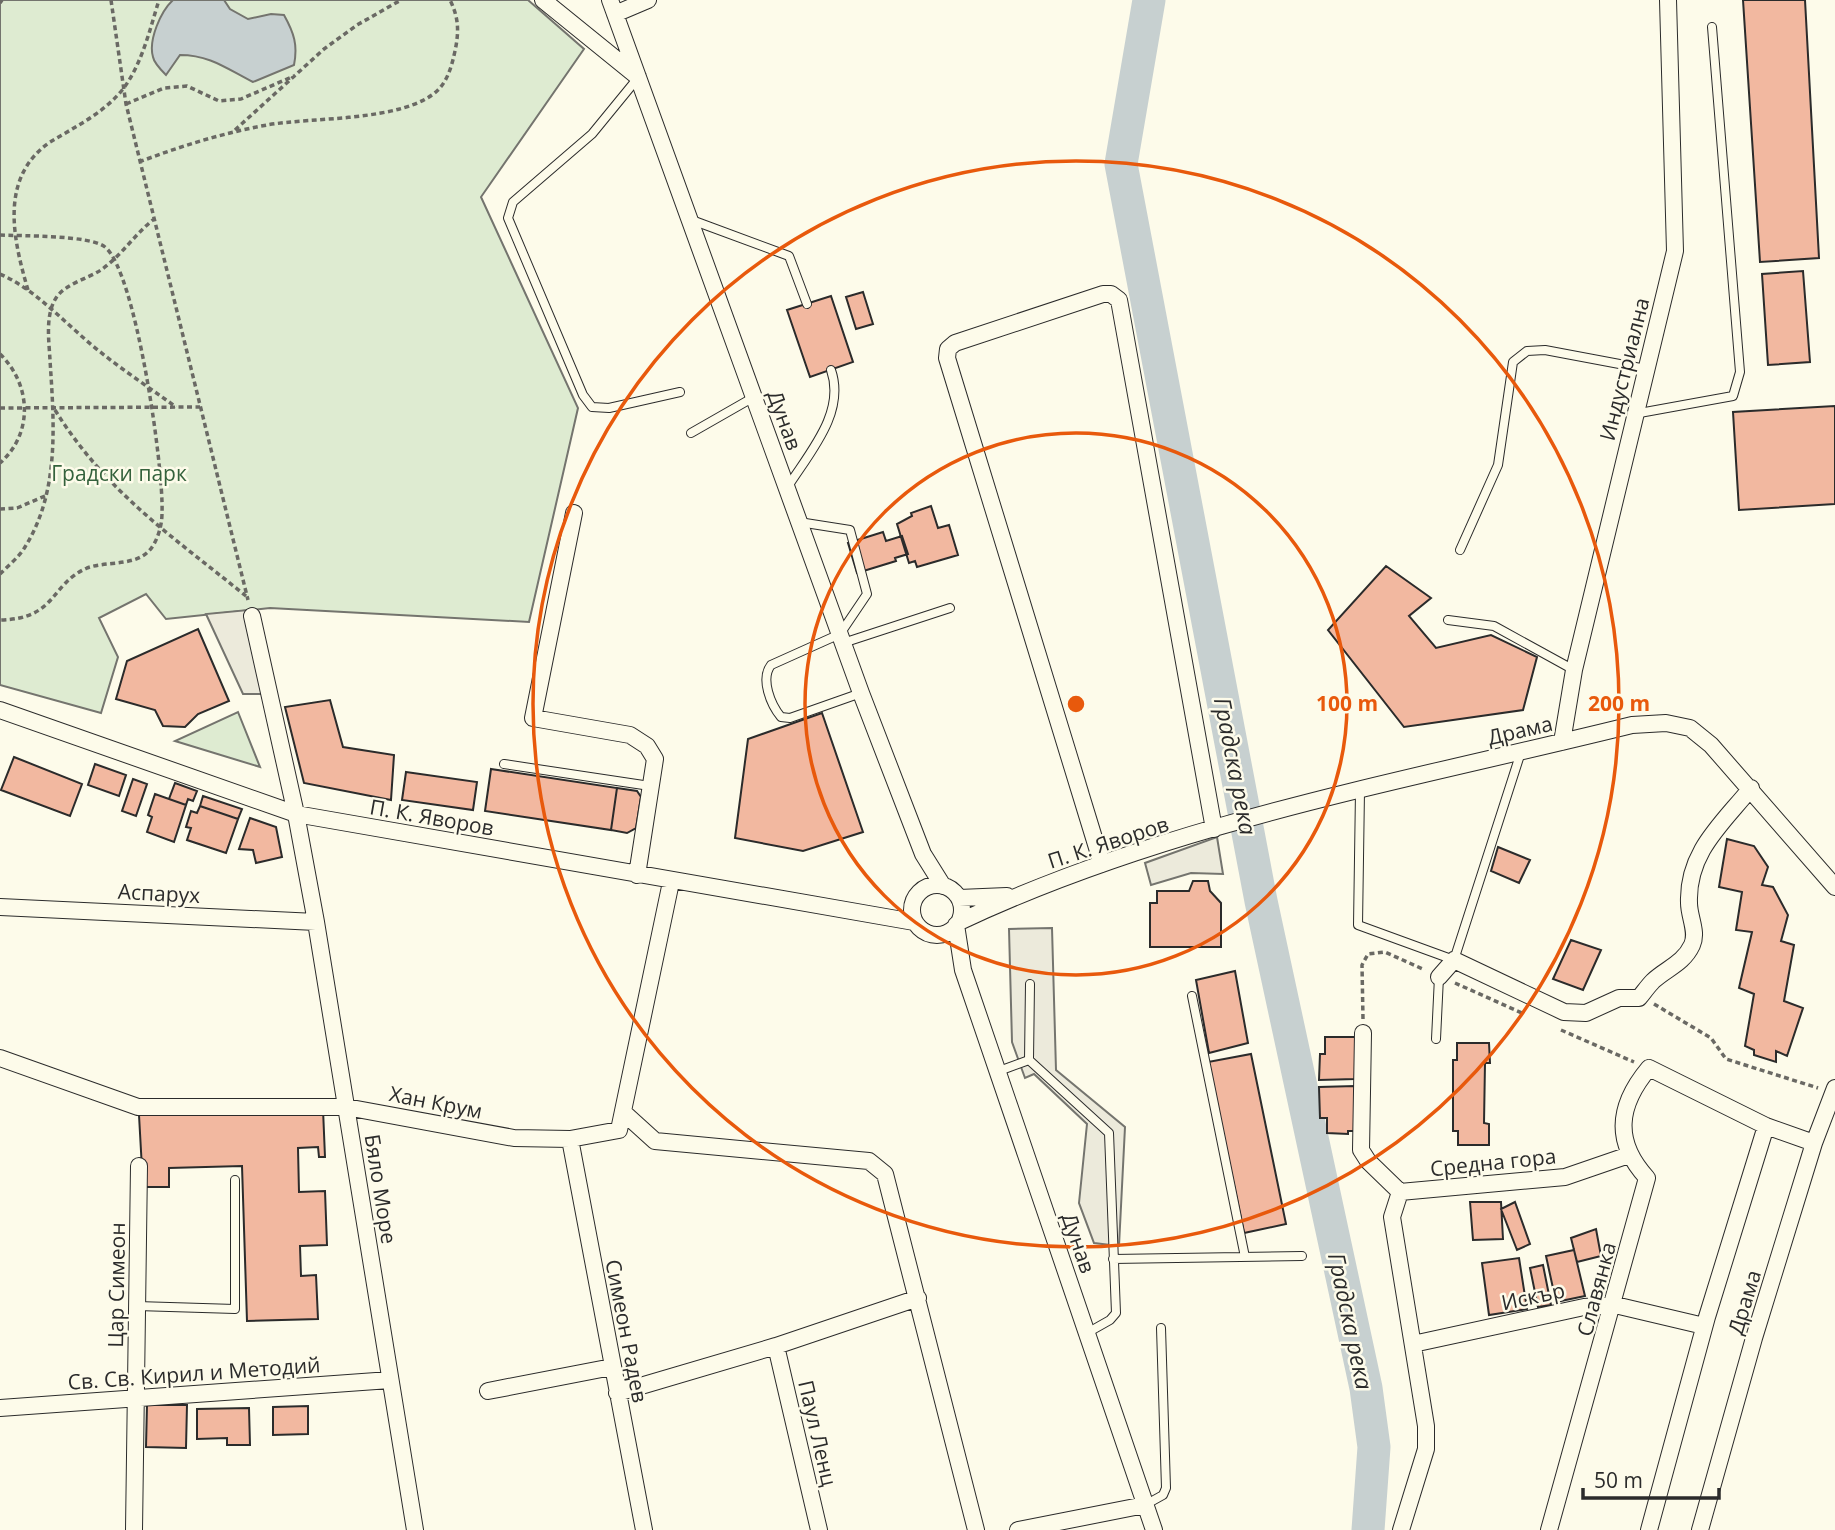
<svg xmlns="http://www.w3.org/2000/svg" width="1835" height="1530" font-family="'Open Sans',sans-serif">
<rect width="100%" height="100%" fill="#fdfbea"/>
<path fill="#deebd1" stroke="#74746e" stroke-width="2" d="M 0,0 L 528,0 L 584,49 L 481,197 L 578,408 L 529,622 L 270,608 L 166,619 L 146,594 L 99,618 L 118,657 L 101,713 L 0,685 Z
M 238,712 L 260,767 L 175,741 Z"/>
<path fill="#eceadb" stroke="#74746e" stroke-width="2" d="M 248,610 L 262,694 L 243,694 L 206,614 Z
M 1217,837 L 1223,874 L 1191,873 L 1151,885 L 1145,863 Z
M 1052,928 L 1056,1070 L 1125,1127 L 1119,1246 L 1094,1243 L 1079,1203 L 1087,1124 L 1034,1074 L 1025,1078 L 1012,1042 L 1009,929 Z"/>
<path fill="#c7d0d0" stroke="#74746e" stroke-width="2" d="M 173,0 L 224,0 L 230,9 L 248,19 L 271,14 L 284,15 C 294,33 298,45 294,65 L 253,82 C 227,69 210,55 180,55 L 166,75 C 161,70 154,63 153,57 C 148,40 161,11 173,0 Z"/>
<g fill="none" stroke-linecap="round" stroke-linejoin="round">
<path stroke="#c7d0d0" stroke-width="33" d="M 1149,0 L 1121,164 L 1261,901 L 1366,1388 L 1374,1447 L 1368,1530"/>
</g>
<path fill="#f2b8a0" stroke="#2b2b2b" stroke-width="2" d="M 1743,0 L 1805,0 L 1819,258 L 1760,262 Z
M 1803,271 L 1810,362 L 1768,365 L 1762,274 Z
M 863,292 L 873,324 L 856,329 L 846,297 Z
M 831,296 L 853,362 L 810,377 L 787,310 Z
M 1835,406 L 1835,504 L 1739,510 L 1733,412 Z
M 931,506 L 938,528 L 949,525 L 958,555 L 917,567 L 915,561 L 909,563 L 897,524 L 912,516 L 911,513 Z
M 883,532 L 886,541 L 902,536 L 908,554 L 895,558 L 896,561 L 857,573 L 848,543 Z
M 1386,566 L 1431,598 L 1409,616 L 1436,648 L 1491,635 L 1537,657 L 1523,710 L 1404,727 L 1328,630 Z
M 198,629 L 229,701 L 198,714 L 185,727 L 163,726 L 155,710 L 116,699 L 127,661 Z
M 330,700 L 343,747 L 394,755 L 391,800 L 304,783 L 285,707 Z
M 822,713 L 863,832 L 803,851 L 735,838 L 748,739 Z
M 14,757 L 82,784 L 70,816 L 1,790 Z
M 95,764 L 126,775 L 119,796 L 88,785 Z
M 491,769 L 617,788 L 611,830 L 485,811 Z
M 406,772 L 477,782 L 473,810 L 402,800 Z
M 133,779 L 147,784 L 136,816 L 122,811 Z
M 175,783 L 197,791 L 193,801 L 188,799 L 186,805 L 169,799 Z
M 617,788 L 637,791 L 641,797 L 636,828 L 627,833 L 611,830 Z
M 155,794 L 186,805 L 174,842 L 147,832 L 152,817 L 148,815 Z
M 203,796 L 242,809 L 238,819 L 200,806 Z
M 200,806 L 238,819 L 226,853 L 187,840 L 191,828 L 186,827 L 191,811 L 197,813 Z
M 250,818 L 276,827 L 282,857 L 256,863 L 253,850 L 239,849 Z
M 1727,839 L 1754,846 L 1768,867 L 1762,885 L 1773,887 L 1788,915 L 1781,941 L 1794,945 L 1784,1001 L 1803,1008 L 1787,1056 L 1776,1051 L 1776,1062 L 1754,1055 L 1754,1050 L 1745,1046 L 1754,994 L 1739,988 L 1752,932 L 1736,930 L 1742,892 L 1719,887 Z
M 1498,847 L 1530,860 L 1519,883 L 1491,871 Z
M 1193,881 L 1208,881 L 1210,891 L 1221,903 L 1221,947 L 1150,947 L 1150,903 L 1157,903 L 1157,891 L 1189,891 Z
M 1571,940 L 1601,950 L 1583,990 L 1553,979 Z
M 1235,971 L 1248,1043 L 1209,1053 L 1196,980 Z
M 1325,1037 L 1355,1037 L 1355,1079 L 1319,1080 L 1320,1054 L 1325,1054 Z
M 1457,1043 L 1489,1043 L 1490,1063 L 1485,1063 L 1484,1123 L 1489,1124 L 1489,1145 L 1458,1145 L 1458,1131 L 1453,1131 L 1453,1060 L 1457,1060 Z
M 1251,1054 L 1286,1224 L 1244,1233 L 1208,1062 Z
M 1355,1086 L 1355,1131 L 1348,1131 L 1348,1134 L 1327,1133 L 1327,1118 L 1320,1118 L 1319,1087 Z
M 323,1109 L 325,1157 L 319,1157 L 318,1147 L 298,1148 L 299,1192 L 325,1191 L 327,1245 L 300,1246 L 301,1276 L 316,1275 L 318,1319 L 247,1321 L 242,1166 L 169,1168 L 169,1187 L 143,1187 L 139,1115 Z
M 1470,1202 L 1501,1202 L 1503,1239 L 1473,1240 Z
M 1515,1202 L 1530,1244 L 1517,1250 L 1501,1209 Z
M 1596,1229 L 1601,1256 L 1577,1262 L 1571,1238 Z
M 1574,1250 L 1585,1296 L 1556,1302 L 1546,1256 Z
M 1519,1258 L 1527,1309 L 1489,1315 L 1482,1263 Z
M 1543,1265 L 1551,1305 L 1538,1307 L 1530,1268 Z
M 147,1405 L 187,1405 L 186,1448 L 146,1447 Z
M 308,1406 L 308,1434 L 273,1435 L 273,1407 Z
M 249,1408 L 250,1445 L 227,1445 L 227,1438 L 197,1439 L 197,1409 Z"/>
<g fill="none" stroke-linecap="round" stroke-linejoin="round">
<g stroke="#2b2b2b" stroke-width="10">
<path id="lane" d="M 637,79 L 592,134 L 513,202 L 508,218 L 583,395 L 592,407 L 609,408 L 680,392
M 689,219 L 789,256 L 807,304
M 1634,414 L 1733,396 L 1740,372 L 1712,27
M 691,433 L 754,397
M 787,488 C 809,453 846,413 831,370
M 799,522 L 850,530 L 867,594 L 840,634 L 771,665 C 760,679 771,705 781,717 L 790,718 L 861,693
M 1460,550 L 1498,465 L 1513,362 L 1527,351 L 1545,350 L 1646,369
M 1448,620 L 1494,626 L 1574,670
M 843,643 L 950,608
M 504,764 L 650,786
M 1360,791 L 1358,925 L 1454,960 L 1521,752
M 1030,984 L 1029,1060 L 1109,1133 L 1116,1313 L 1110,1320 L 1087,1333
M 1192,996 L 1245,1257
M 1436,1039 L 1439,977
M 999,1071 L 1029,1060
M 1113,1259 L 1302,1256
M 137,1306 L 235,1309 L 235,1180
M 1145,1505 L 1163,1495 L 1166,1488 L 1161,1328"/>
</g>
<g stroke="#2b2b2b" stroke-width="18">
<path id="street" d="M 543,0 L 638,77
M 610,0 L 861,693 L 923,854 L 943,886
M 615,14 L 648,0
M 574,513 L 533,718 L 630,735 L 647,746 L 655,759 L 637,875
M 252,616 L 296,814 L 316,922 L 415,1530
M 0,710 L 296,814 L 914,922
M 1562,742 L 1574,670 L 1675,251 L 1668,0
M 1102,864 L 947,358 L 948,349 L 955,343 L 1103,294 L 1111,294 L 1119,300 L 1214,829
M912 910a25 25 0 1 1 50 0a25 25 0 1 1-50 0Z
M 959,898 L 1007,896
M 0,907 L 316,922
M 959,922 C 1171,822 1406,781 1632,725 L 1666,723 L 1690,728 L 1711,745 L 1835,887
M 956,925 L 963,970 L 1154,1530
M 1439,977 L 1454,960 L 1564,1012 L 1586,1013 L 1619,998 L 1639,998 C 1644,992 1648,986 1653,981 C 1667,968 1683,964 1692,945 C 1698,932 1689,917 1689,903 C 1687,852 1723,823 1751,788
M 1363,1033 L 1361,1150 L 1368,1161 L 1400,1192
M 0,1058 L 138,1107 L 346,1107 L 514,1138 L 570,1139 L 619,1130 L 671,882
M 623,1112 L 655,1141 L 869,1161 L 885,1174 L 976,1530
M 570,1139 L 644,1530
M 1400,1192 L 1392,1217 L 1426,1426 L 1426,1449 L 1401,1530
M 1400,1192 L 1565,1177 L 1629,1155
M 1413,1344 L 1584,1307 L 1615,1305 L 1704,1326
M 776,1346 L 819,1530
M 488,1391 L 612,1367
M 617,1393 L 776,1346 L 918,1298
M 0,1408 L 390,1380
M 134,1530 L 139,1166
M 1018,1530 L 1145,1505
M 1549,1530 L 1647,1178 C 1613,1141 1618,1105 1649,1068 L 1766,1126 L 1814,1143
M 1649,1530 L 1707,1317 L 1766,1126
M 1700,1530 L 1754,1338 L 1814,1143 L 1835,1088"/>
</g>
<path stroke="#6a6964" stroke-width="3.5" stroke-dasharray="5 3.5" stroke-linecap="butt" d="M 111,0 L 126,104 L 248,600
M 0,3 L 2,0
M 126,104 L 164,88 L 187,86 L 219,101 L 241,99 L 294,76
M 235,130 L 324,49 L 357,25 L 401,0
M 139,162 C 181,146 223,133 267,125 C 311,117 405,122 438,90 C 448,80 452,65 455,51 C 459,32 459,18 450,0
M 0,235 C 21,236 90,235 105,247 C 136,272 164,469 162,513 C 162,524 159,535 154,544 C 141,568 109,560 87,568 C 50,584 57,619 0,620
M 0,274 C 31,288 52,310 77,332 C 107,360 143,383 176,407
M 28,290 C 12,236 0,177 50,142 C 75,127 104,113 123,89 C 142,64 150,29 159,0
M 0,354 C 31,384 34,433 0,463
M 0,408 L 200,407
M 55,410 C 106,492 173,537 246,596
M 0,509 L 17,508 L 45,496
M 0,574 C 8,566 19,557 25,547 C 60,491 54,423 50,360 C 49,341 45,315 56,298 C 65,284 87,279 101,270 C 122,255 134,235 154,219
M 1455,983 L 1522,1013
M 1654,1004 L 1711,1038 L 1726,1059 L 1818,1088
M 1363,1019 L 1362,965 L 1368,954 L 1385,952 L 1425,970
M 1561,1030 L 1634,1062"/>
<use href="#lane" stroke="#fdfbea" stroke-width="8"/>
<use href="#street" stroke="#fdfbea" stroke-width="16"/>
</g>
<g fill="none" stroke="#e8590c" stroke-width="3.5">
<circle cx="1076" cy="704" r="271"/>
<circle cx="1076" cy="704" r="543"/>
</g>
<g text-anchor="middle" dominant-baseline="central" stroke-width="5" stroke-linejoin="round" paint-order="stroke">
<g font-size="21" fill="#2b2b2b" stroke="#fdfbea">
<text transform="translate(1624 369) rotate(-76)">Индустриална</text>
<text transform="translate(785 420) rotate(70)">Дунав</text>
<text transform="translate(1520 730) rotate(-13)">Драма</text>
<text transform="translate(432 817) rotate(10)">П. К. Яворов</text>
<text transform="translate(1108 842) rotate(-18)">П. К. Яворов</text>
<text transform="translate(159 893) rotate(3)">Аспарух</text>
<text transform="translate(436 1102) rotate(11)">Хан Крум</text>
<text transform="translate(1493 1162) rotate(-6)">Средна гора</text>
<text transform="translate(381 1189) rotate(81)">Бяло Море</text>
<text transform="translate(1079 1243) rotate(71)">Дунав</text>
<text transform="translate(116 1285) rotate(-89)">Цар Симеон</text>
<text transform="translate(1596 1289) rotate(-75)">Славянка</text>
<text transform="translate(1533 1296) rotate(-12)">Искър</text>
<text transform="translate(1744 1302) rotate(-73)">Драма</text>
<text transform="translate(627 1331) rotate(79)">Симеон Радев</text>
<text transform="translate(194 1373) rotate(-4)">Св. Св. Кирил и Методий</text>
<text transform="translate(818 1433) rotate(77)">Паул Ленц</text>
</g>
<g font-size="21" fill="#34623c" stroke="#fdfbea">
<text x="119" y="473">Градски парк</text>
</g>
<g font-size="23" font-style="italic" fill="#2b2b2b" stroke="#fdfbea">
<text transform="translate(1236 766) rotate(79)">Градска река</text>
<text transform="translate(1351 1321) rotate(78)">Градска река</text>
</g>
</g>
<circle cx="1076" cy="704" r="10" fill="#e8590c" stroke="#fdfbea" stroke-width="3.5"/>
<g font-size="21" text-anchor="middle" font-weight="bold" fill="#e8590c" stroke="#fdfbea" stroke-width="5" stroke-linejoin="round" paint-order="stroke">
<text x="1347" y="711">100 m</text>
<text x="1619" y="711">200 m</text>
</g>
<path d="M1583 1488v10h136v-10" fill="none" stroke="#2b2b2b" stroke-width="3.5"/>
<text x="1594" y="1488" font-size="21" fill="#2b2b2b" stroke="#fdfbea" stroke-width="5" paint-order="stroke">50 m</text>
</svg>
